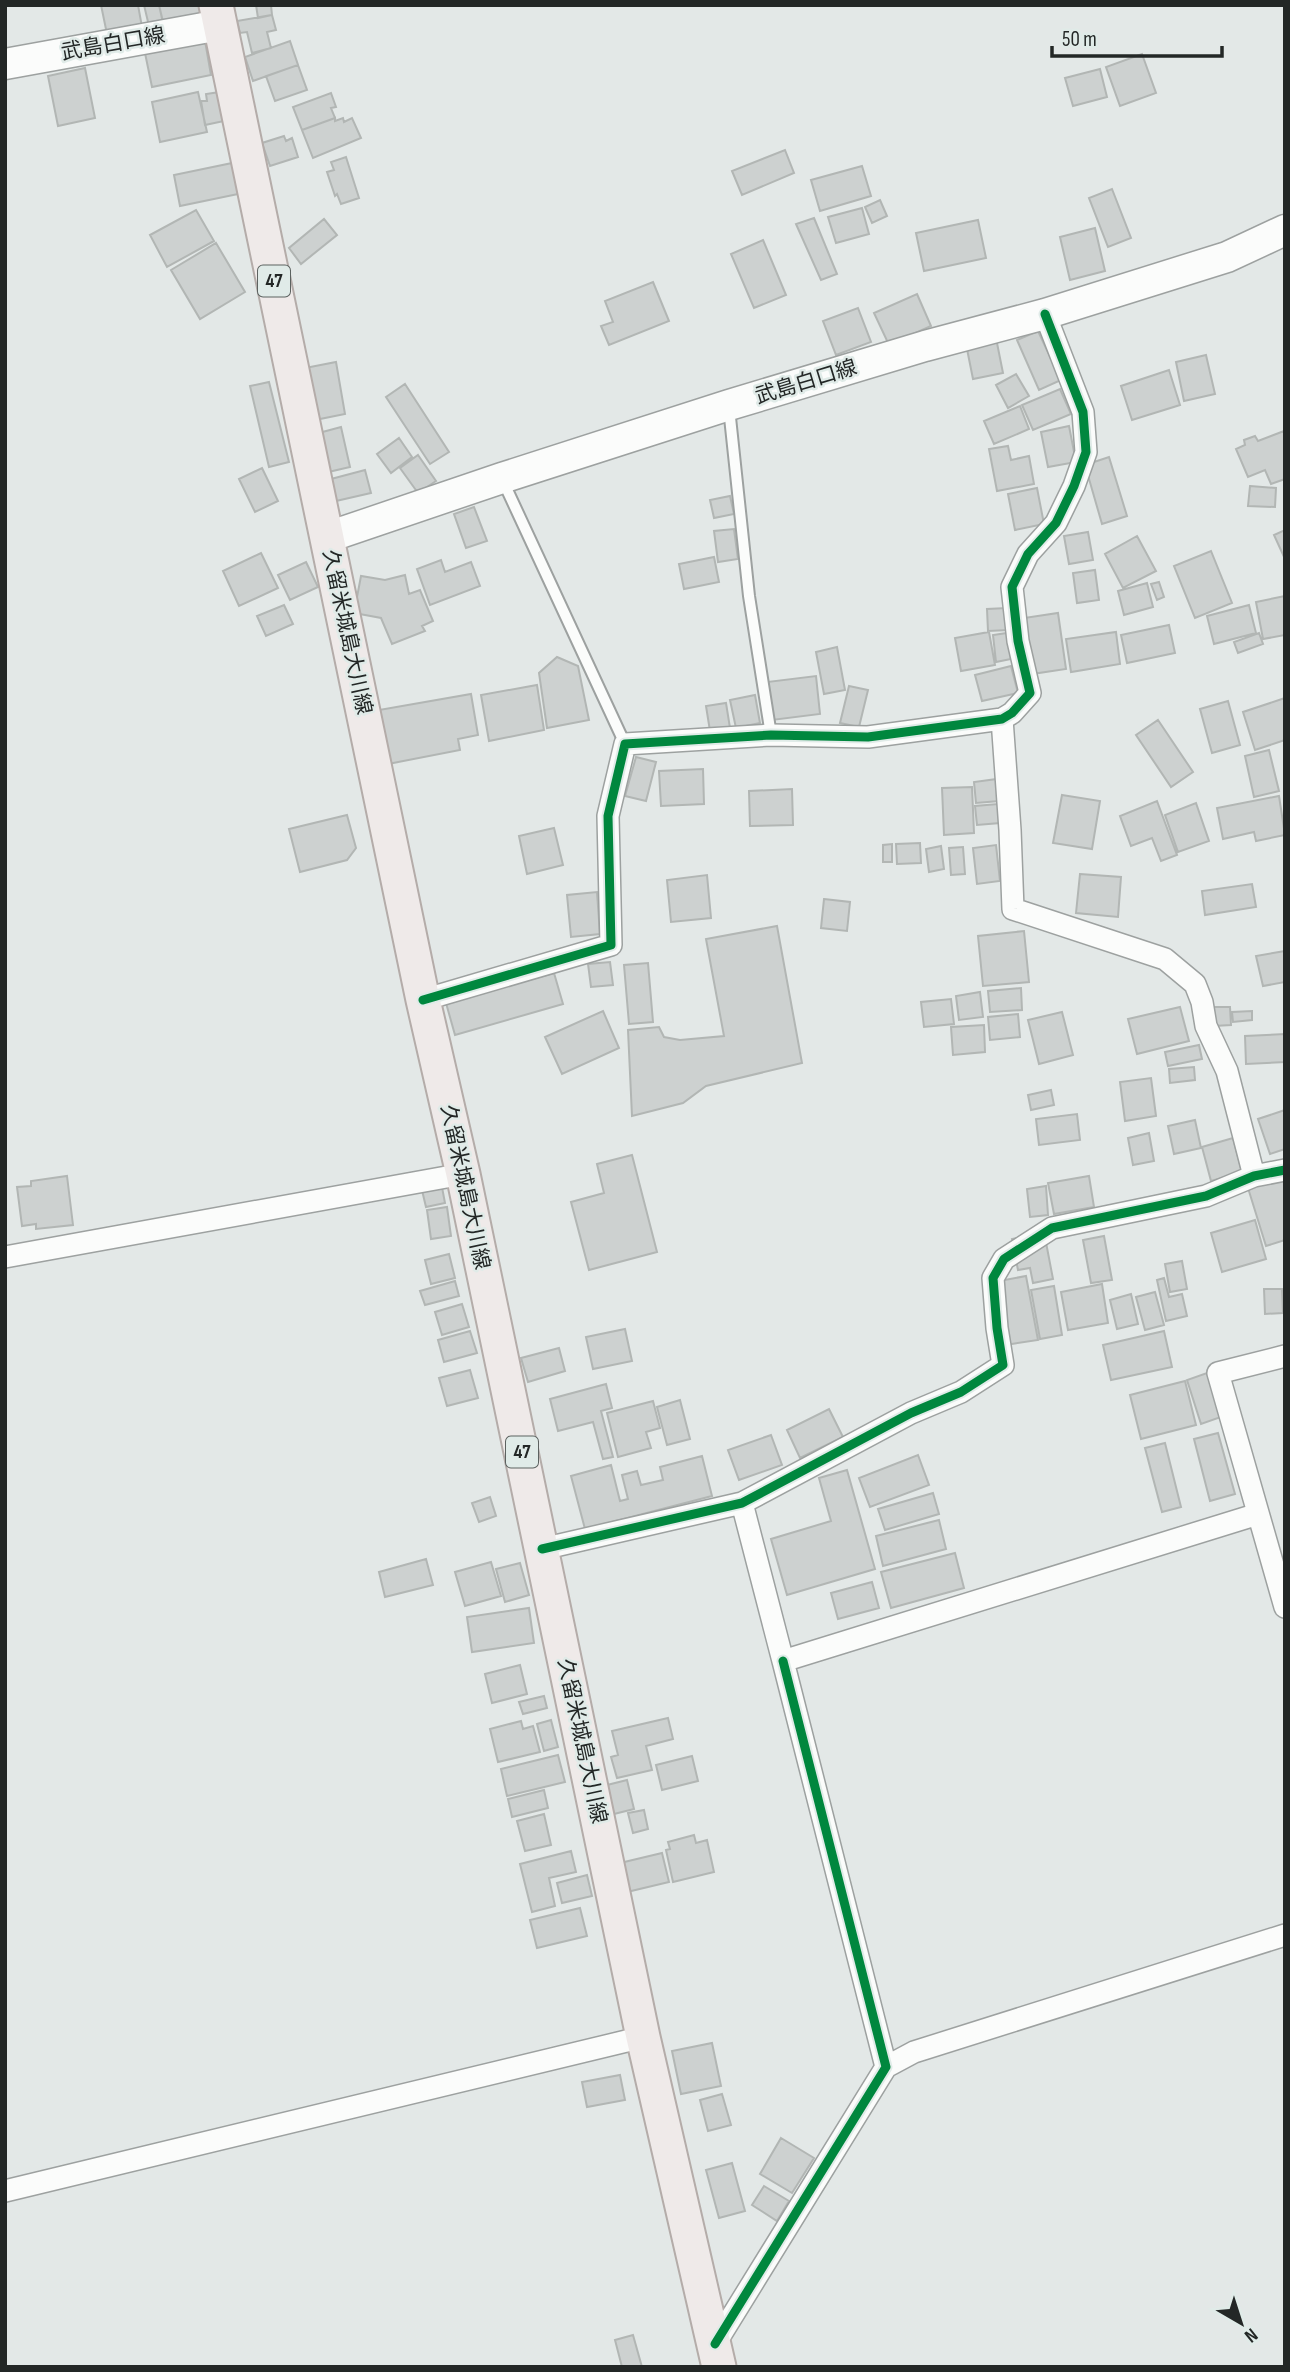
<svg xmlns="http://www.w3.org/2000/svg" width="1290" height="2372" font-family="'Sofia Sans Condensed','Noto Sans JP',sans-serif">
<rect width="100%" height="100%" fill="#e3e8e7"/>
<path fill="#cdd1d0" stroke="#b2b6b4" stroke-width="2" d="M 101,5 L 138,5 L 142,27 L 107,34 Z
M 144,5 L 159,5 L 163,23 L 149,26 Z
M 159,5 L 204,5 L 207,19 L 164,26 Z
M 256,5 L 271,5 L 272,15 L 258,18 Z
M 272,15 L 276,30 L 267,32 L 271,48 L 252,53 L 247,32 L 240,33 L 237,21 Z
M 205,41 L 211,75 L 152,87 L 145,53 Z
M 290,41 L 298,65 L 253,81 L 245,57 Z
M 1142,54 L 1156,93 L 1120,106 L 1106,67 Z
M 298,65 L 307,90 L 275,101 L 266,76 Z
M 85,68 L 95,118 L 58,126 L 48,76 Z
M 1100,69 L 1107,97 L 1073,106 L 1065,78 Z
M 198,92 L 207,132 L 160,142 L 152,102 Z
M 220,92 L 224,121 L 205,125 L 201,101 L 207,101 L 206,94 Z
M 331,93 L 336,107 L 331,108 L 335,118 L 302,130 L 293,107 Z
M 335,118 L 335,121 L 343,118 L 344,122 L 352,118 L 361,138 L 313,158 L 302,130 Z
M 284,136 L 286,141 L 292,138 L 298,157 L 270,166 L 262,143 Z
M 785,150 L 794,173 L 742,195 L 732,171 Z
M 346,157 L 359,198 L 341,204 L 337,194 L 335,196 L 327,172 L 334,170 L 331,162 Z
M 237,162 L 243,193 L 180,206 L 174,175 Z
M 862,166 L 871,196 L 820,211 L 811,180 Z
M 1112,189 L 1131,238 L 1108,247 L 1089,198 Z
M 880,200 L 887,216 L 872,223 L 865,207 Z
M 862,208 L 869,234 L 836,243 L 828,217 Z
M 196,210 L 214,241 L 167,267 L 150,235 Z
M 814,218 L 837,274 L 821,280 L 796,224 Z
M 324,219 L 337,235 L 301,264 L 289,248 Z
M 978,220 L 986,258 L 924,271 L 916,233 Z
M 1095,228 L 1105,271 L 1070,280 L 1060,237 Z
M 763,240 L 786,295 L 754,308 L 731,254 Z
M 216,243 L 245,292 L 200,319 L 171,270 Z
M 653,282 L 669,321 L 609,345 L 601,326 L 613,322 L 605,301 Z
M 917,294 L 931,326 L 889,345 L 874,313 Z
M 858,308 L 871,342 L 836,355 L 823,321 Z
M 1038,331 L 1061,380 L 1039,390 L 1017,340 Z
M 995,333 L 1003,373 L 973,379 L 965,339 Z
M 1206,355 L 1215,394 L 1184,401 L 1176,362 Z
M 336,362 L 345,414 L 315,420 L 305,368 Z
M 1169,370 L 1180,405 L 1132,420 L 1121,386 Z
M 1016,374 L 1029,396 L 1008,408 L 996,385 Z
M 269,382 L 289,462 L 269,467 L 250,386 Z
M 405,384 L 449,452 L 430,464 L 386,397 Z
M 1060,389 L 1071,414 L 1033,430 L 1022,405 Z
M 1020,406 L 1029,429 L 994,444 L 984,421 Z
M 1069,426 L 1076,462 L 1048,467 L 1041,432 Z
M 341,427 L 350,467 L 324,473 L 315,434 Z
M 1284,431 L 1285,479 L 1271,484 L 1265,470 L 1248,477 L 1236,449 L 1245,445 L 1244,440 L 1255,436 L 1258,441 Z
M 399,438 L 412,457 L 391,473 L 377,454 Z
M 1008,446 L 1011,460 L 1029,456 L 1034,484 L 997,491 L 989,449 Z
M 418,455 L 436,481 L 418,493 L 400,468 Z
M 1109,457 L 1127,516 L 1102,524 L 1085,465 Z
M 262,468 L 278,501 L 255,512 L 239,479 Z
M 365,470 L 371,493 L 336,501 L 331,479 Z
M 1250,486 L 1276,488 L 1275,507 L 1248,506 Z
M 1037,488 L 1044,524 L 1015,530 L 1008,494 Z
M 730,496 L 734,514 L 714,518 L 710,500 Z
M 474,507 L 487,541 L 466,548 L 454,514 Z
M 734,529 L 738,559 L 718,562 L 714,531 Z
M 1285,530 L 1285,559 L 1274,535 Z
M 1088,532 L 1093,560 L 1069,564 L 1064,536 Z
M 1137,536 L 1156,571 L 1123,588 L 1105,554 Z
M 1211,551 L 1232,603 L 1195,618 L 1174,566 Z
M 261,553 L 278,588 L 239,606 L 223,571 Z
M 714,557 L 719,582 L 684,589 L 679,564 Z
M 441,560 L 445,572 L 471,562 L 480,586 L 430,605 L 417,569 Z
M 306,562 L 318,587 L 290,600 L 278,575 Z
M 1095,570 L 1099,600 L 1077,603 L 1073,573 Z
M 405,575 L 409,594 L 420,590 L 433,621 L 422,626 L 425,631 L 392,644 L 381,618 L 354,613 L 361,576 L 385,580 Z
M 1159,582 L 1164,597 L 1157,600 L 1151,584 Z
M 1147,583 L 1153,607 L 1124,615 L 1118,591 Z
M 1285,596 L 1285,635 L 1263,639 L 1256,602 Z
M 284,605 L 293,624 L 266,636 L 257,616 Z
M 1249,605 L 1256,633 L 1214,644 L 1207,616 Z
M 1007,608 L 1009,630 L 988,631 L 987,609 Z
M 1058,613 L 1066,669 L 1032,674 L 1024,618 Z
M 1169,625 L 1175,653 L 1127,663 L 1121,635 Z
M 989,632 L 995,665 L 961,671 L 955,638 Z
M 1116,632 L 1120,664 L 1071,672 L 1066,639 Z
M 1007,633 L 1011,659 L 996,662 L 993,635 Z
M 1259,633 L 1263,644 L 1238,653 L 1234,642 Z
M 837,647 L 845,690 L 824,694 L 816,652 Z
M 557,657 L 578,666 L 589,720 L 547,728 L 539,673 Z
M 1011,666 L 1018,693 L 982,701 L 975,675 Z
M 816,676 L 820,714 L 772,720 L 767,682 Z
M 537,685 L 544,730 L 489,741 L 481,695 Z
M 849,686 L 868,690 L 859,727 L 840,723 Z
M 471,694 L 478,735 L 458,739 L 460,750 L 388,764 L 379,710 Z
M 755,695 L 760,723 L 736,728 L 730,700 Z
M 1285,698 L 1285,740 L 1255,750 L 1243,712 Z
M 1228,701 L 1240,745 L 1212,753 L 1200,709 Z
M 726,703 L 730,728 L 710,731 L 706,706 Z
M 1158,720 L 1193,772 L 1171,787 L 1136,735 Z
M 1269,750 L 1279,791 L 1254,797 L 1245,756 Z
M 636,757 L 656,762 L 646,801 L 625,796 Z
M 703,769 L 704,804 L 661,806 L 659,771 Z
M 997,779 L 999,801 L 976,803 L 974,782 Z
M 972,787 L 974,833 L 944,835 L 942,788 Z
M 792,789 L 793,825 L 750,826 L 749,791 Z
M 1062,795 L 1100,801 L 1092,849 L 1053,843 Z
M 1279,796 L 1285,835 L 1256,841 L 1254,832 L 1223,839 L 1217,808 Z
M 1157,801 L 1177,855 L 1161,861 L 1152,838 L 1131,846 L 1120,816 Z
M 1196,803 L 1209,841 L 1178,852 L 1165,815 Z
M 998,804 L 1000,823 L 977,825 L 975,806 Z
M 347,815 L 356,848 L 347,860 L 300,872 L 289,829 Z
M 554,828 L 563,865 L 527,874 L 519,836 Z
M 920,843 L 921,863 L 897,864 L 896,844 Z
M 892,844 L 892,862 L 883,862 L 883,845 Z
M 996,845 L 1000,881 L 977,884 L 973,848 Z
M 941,846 L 944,869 L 929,872 L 926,849 Z
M 963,847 L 965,874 L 951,875 L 949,848 Z
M 1080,874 L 1121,877 L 1118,917 L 1076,913 Z
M 707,875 L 711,918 L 671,922 L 667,880 Z
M 1252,884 L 1256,907 L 1205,915 L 1202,891 Z
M 597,892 L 600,934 L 571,937 L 567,895 Z
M 824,899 L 850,902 L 847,931 L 821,928 Z
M 777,926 L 802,1063 L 706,1086 L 683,1103 L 632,1116 L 628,1030 L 659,1027 L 664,1037 L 680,1040 L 724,1036 L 706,939 Z
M 1024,931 L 1029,982 L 983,986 L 978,936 Z
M 1285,951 L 1285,982 L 1263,986 L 1256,956 Z
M 610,962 L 613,985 L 591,987 L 588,964 Z
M 648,963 L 653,1022 L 629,1024 L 624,965 Z
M 554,973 L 563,1004 L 455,1035 L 446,1003 Z
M 1021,988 L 1022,1010 L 990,1012 L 988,991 Z
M 980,992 L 983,1017 L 959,1020 L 956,996 Z
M 951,999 L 954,1024 L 924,1027 L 921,1002 Z
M 1180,1007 L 1189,1041 L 1137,1054 L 1128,1019 Z
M 1213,1007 L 1230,1007 L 1231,1025 L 1214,1026 Z
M 603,1011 L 619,1048 L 562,1074 L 545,1037 Z
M 1252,1011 L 1252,1020 L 1233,1022 L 1232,1012 Z
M 1062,1012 L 1073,1055 L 1039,1064 L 1028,1020 Z
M 1018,1014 L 1020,1037 L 990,1040 L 988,1017 Z
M 984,1025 L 985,1052 L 953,1055 L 951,1027 Z
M 1285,1034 L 1285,1062 L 1246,1064 L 1245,1036 Z
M 1199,1045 L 1202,1059 L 1168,1066 L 1165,1052 Z
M 1194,1067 L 1195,1080 L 1170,1083 L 1169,1069 Z
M 1151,1078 L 1156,1116 L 1125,1121 L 1120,1082 Z
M 1051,1090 L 1054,1105 L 1031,1110 L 1028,1095 Z
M 1285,1110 L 1285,1149 L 1270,1154 L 1258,1119 Z
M 1077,1114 L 1080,1140 L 1039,1145 L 1036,1119 Z
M 1195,1120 L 1201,1148 L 1174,1154 L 1168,1126 Z
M 1149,1133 L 1154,1161 L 1133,1165 L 1128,1138 Z
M 1233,1138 L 1242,1172 L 1211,1181 L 1202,1147 Z
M 632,1155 L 657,1252 L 589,1270 L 571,1202 L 604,1193 L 597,1164 Z
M 67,1176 L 73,1225 L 36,1229 L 36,1224 L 22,1226 L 17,1187 L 31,1186 L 31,1181 Z
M 1089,1176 L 1094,1207 L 1054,1214 L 1048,1183 Z
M 1285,1177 L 1285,1240 L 1266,1246 L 1248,1188 Z
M 441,1182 L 445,1203 L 426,1207 L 421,1186 Z
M 1046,1186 L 1048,1215 L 1030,1217 L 1027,1189 Z
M 447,1207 L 451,1236 L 431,1239 L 427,1210 Z
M 1255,1220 L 1266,1259 L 1222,1272 L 1211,1233 Z
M 1044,1232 L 1053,1279 L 1033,1283 L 1030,1268 L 1018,1270 L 1012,1239 Z
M 1104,1236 L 1112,1280 L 1091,1283 L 1083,1240 Z
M 449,1254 L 455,1278 L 431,1284 L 425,1260 Z
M 1182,1261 L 1187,1289 L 1170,1292 L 1165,1264 Z
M 1026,1276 L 1038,1340 L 1005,1345 L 994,1282 Z
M 1164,1278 L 1169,1297 L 1182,1294 L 1187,1316 L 1166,1321 L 1157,1280 Z
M 455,1281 L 459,1296 L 425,1305 L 420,1291 Z
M 1102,1284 L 1108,1323 L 1068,1330 L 1061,1292 Z
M 1054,1286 L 1062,1335 L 1040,1339 L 1031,1290 Z
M 1264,1289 L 1282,1289 L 1283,1313 L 1265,1314 Z
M 1155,1292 L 1164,1325 L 1145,1330 L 1136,1297 Z
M 1131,1294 L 1138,1324 L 1117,1329 L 1110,1300 Z
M 462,1304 L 469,1327 L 442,1335 L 435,1312 Z
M 625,1329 L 632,1361 L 593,1369 L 586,1337 Z
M 470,1331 L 477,1353 L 444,1362 L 438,1340 Z
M 1164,1331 L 1172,1367 L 1111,1380 L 1103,1345 Z
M 559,1348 L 565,1371 L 528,1382 L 521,1358 Z
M 470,1370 L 478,1398 L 447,1406 L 439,1378 Z
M 1207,1373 L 1221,1417 L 1201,1424 L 1187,1380 Z
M 1185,1381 L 1196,1425 L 1141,1439 L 1130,1395 Z
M 606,1384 L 612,1408 L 601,1411 L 613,1457 L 603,1459 L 593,1422 L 558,1431 L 550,1399 Z
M 680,1400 L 690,1439 L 667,1445 L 657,1407 Z
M 653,1401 L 660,1428 L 646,1432 L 651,1448 L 618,1457 L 607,1413 Z
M 829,1409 L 843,1437 L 800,1458 L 787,1430 Z
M 1218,1433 L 1235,1494 L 1210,1501 L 1194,1439 Z
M 771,1435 L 782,1465 L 739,1480 L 728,1450 Z
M 1165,1443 L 1181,1507 L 1162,1512 L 1145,1448 Z
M 918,1455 L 929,1485 L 870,1507 L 859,1478 Z
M 702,1456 L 712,1496 L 585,1529 L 571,1476 L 611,1465 L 620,1501 L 628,1499 L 622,1475 L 637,1471 L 641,1485 L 663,1480 L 660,1467 Z
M 847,1470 L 875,1569 L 787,1595 L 771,1539 L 831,1521 L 819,1478 Z
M 933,1493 L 939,1514 L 885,1530 L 878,1509 Z
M 490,1497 L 496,1516 L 479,1522 L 472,1503 Z
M 939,1520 L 946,1549 L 883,1566 L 876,1536 Z
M 955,1553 L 964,1588 L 891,1608 L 881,1572 Z
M 426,1559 L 433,1585 L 385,1597 L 379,1572 Z
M 491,1562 L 501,1596 L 465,1606 L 455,1572 Z
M 520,1563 L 529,1595 L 505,1602 L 496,1569 Z
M 872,1582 L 879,1608 L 838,1619 L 831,1593 Z
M 529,1608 L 534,1643 L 472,1652 L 467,1617 Z
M 520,1665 L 527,1694 L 492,1703 L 485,1674 Z
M 544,1696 L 547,1708 L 523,1714 L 519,1702 Z
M 668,1718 L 673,1739 L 646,1746 L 652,1770 L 617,1778 L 611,1757 L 618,1755 L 612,1731 Z
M 551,1720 L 558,1747 L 544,1751 L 537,1724 Z
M 521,1721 L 523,1729 L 533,1726 L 540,1752 L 498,1762 L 490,1729 Z
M 558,1755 L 565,1782 L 507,1796 L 501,1769 Z
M 692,1756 L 698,1781 L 662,1790 L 656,1765 Z
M 627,1780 L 634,1809 L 614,1814 L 607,1785 Z
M 544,1790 L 548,1808 L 512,1817 L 508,1799 Z
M 644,1810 L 648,1829 L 633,1833 L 628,1813 Z
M 544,1814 L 551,1845 L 525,1851 L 517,1821 Z
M 694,1835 L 696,1843 L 707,1840 L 714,1872 L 673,1882 L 666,1850 L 670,1849 L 668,1842 Z
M 571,1851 L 576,1872 L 549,1878 L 555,1906 L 532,1912 L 520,1864 Z
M 662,1853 L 669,1882 L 627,1892 L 620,1863 Z
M 587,1875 L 592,1896 L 562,1903 L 557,1883 Z
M 580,1908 L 587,1936 L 537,1948 L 530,1920 Z
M 712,2043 L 721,2086 L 681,2094 L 672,2051 Z
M 620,2075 L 625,2100 L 587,2107 L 582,2082 Z
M 722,2094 L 731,2125 L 708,2131 L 700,2100 Z
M 781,2138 L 814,2158 L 792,2193 L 760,2174 Z
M 732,2163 L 745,2211 L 719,2218 L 706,2170 Z
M 764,2186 L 789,2201 L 777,2221 L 752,2205 Z
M 633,2335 L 642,2367 L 622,2367 L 615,2340 Z"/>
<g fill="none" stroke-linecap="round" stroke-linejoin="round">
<g stroke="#9da1a0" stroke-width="14">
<path id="service" d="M 729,408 L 749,596 L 771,735
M 503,481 L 625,744"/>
</g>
<g stroke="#9da1a0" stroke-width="24">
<path id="minor" d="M 1002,719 L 1010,830 L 1013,909 L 1165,959 L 1195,984 L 1202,1002 L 1206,1026 L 1227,1071 L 1254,1176
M 423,1000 L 611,945 L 608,816 L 625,744 L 771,735 L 868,737 L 1002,719 L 1012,713 L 1030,693 L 1018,641 L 1012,587 L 1028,554 L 1056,523 L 1074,486 L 1086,452 L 1083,412 L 1045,314
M 5,1257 L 463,1174
M 1285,1356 L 1218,1373 L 1285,1607
M 742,1503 L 783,1661 L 1258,1514
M 542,1549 L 742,1503 L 911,1413 L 961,1392 L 1003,1365 L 997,1328 L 993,1278 L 1004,1259 L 1052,1228 L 1206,1196 L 1254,1176 L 1285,1170
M 886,2067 L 914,2052 L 1285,1935
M 5,2191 L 643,2037
M 715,2344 L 886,2067 L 783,1661"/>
</g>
<g stroke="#9da1a0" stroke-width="33">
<path id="secondary" d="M 5,64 L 220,25
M 328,537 L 502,478 L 729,405 L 925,346 L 1045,314 L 1227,257 L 1285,230"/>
</g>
<g stroke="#b4aca9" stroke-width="37">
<path id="primary" d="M 216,5 L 423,1000 L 463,1174 L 643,2037 L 719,2367"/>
</g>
<use href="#service" stroke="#fbfcfb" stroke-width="10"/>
<use href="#minor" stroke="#fbfcfb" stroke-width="21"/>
<use href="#secondary" stroke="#fbfcfb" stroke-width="30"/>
<use href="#primary" stroke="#efeae9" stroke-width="33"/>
<g stroke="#e0ebe8" stroke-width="13">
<path id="cycleway" d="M 423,1000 L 611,945 L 608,816 L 625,744 L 771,735 L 868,737 L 1002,719 L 1012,713 L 1030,693 L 1018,641 L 1012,587 L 1028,554 L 1056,523 L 1074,486 L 1086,452 L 1083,412 L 1045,314
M 542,1549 L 742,1503 L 911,1413 L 961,1392 L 1003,1365 L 997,1328 L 993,1278 L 1004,1259 L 1052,1228 L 1206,1196 L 1254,1176 L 1285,1170
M 715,2344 L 886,2067 L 783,1661"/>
</g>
<use href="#cycleway" stroke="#00873e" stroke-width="9"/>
</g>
<g text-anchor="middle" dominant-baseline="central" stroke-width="5" stroke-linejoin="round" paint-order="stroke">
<g fill="#e0ebe8" stroke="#5c6260" stroke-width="2">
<rect x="258" y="265.5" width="32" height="31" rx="5"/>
<rect x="506" y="1436.5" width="32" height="31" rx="5"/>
</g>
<g font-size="19" font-weight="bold" fill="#232726">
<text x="274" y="281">47</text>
<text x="522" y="1452">47</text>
</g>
<g font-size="21" fill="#232726" stroke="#e0ebe8">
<text transform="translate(113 44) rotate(-10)">武島白口線</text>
<text transform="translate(806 382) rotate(-17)">武島白口線</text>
<text transform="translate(347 632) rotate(78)">久留米城島大川線</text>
<text transform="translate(465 1187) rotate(78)">久留米城島大川線</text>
<text transform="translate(582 1741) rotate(78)">久留米城島大川線</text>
</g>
</g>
<rect width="1290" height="2372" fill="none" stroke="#232726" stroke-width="14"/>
<g transform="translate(1241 2323) rotate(141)" stroke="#e0ebe8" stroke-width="5" paint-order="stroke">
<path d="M0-5L12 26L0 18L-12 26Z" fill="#232726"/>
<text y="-10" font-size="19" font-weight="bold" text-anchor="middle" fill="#232726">N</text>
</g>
<path d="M1052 46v10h170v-10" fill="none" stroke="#232726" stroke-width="3.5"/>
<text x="1062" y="46" font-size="21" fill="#232726" stroke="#e0ebe8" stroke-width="5" paint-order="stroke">50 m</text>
</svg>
